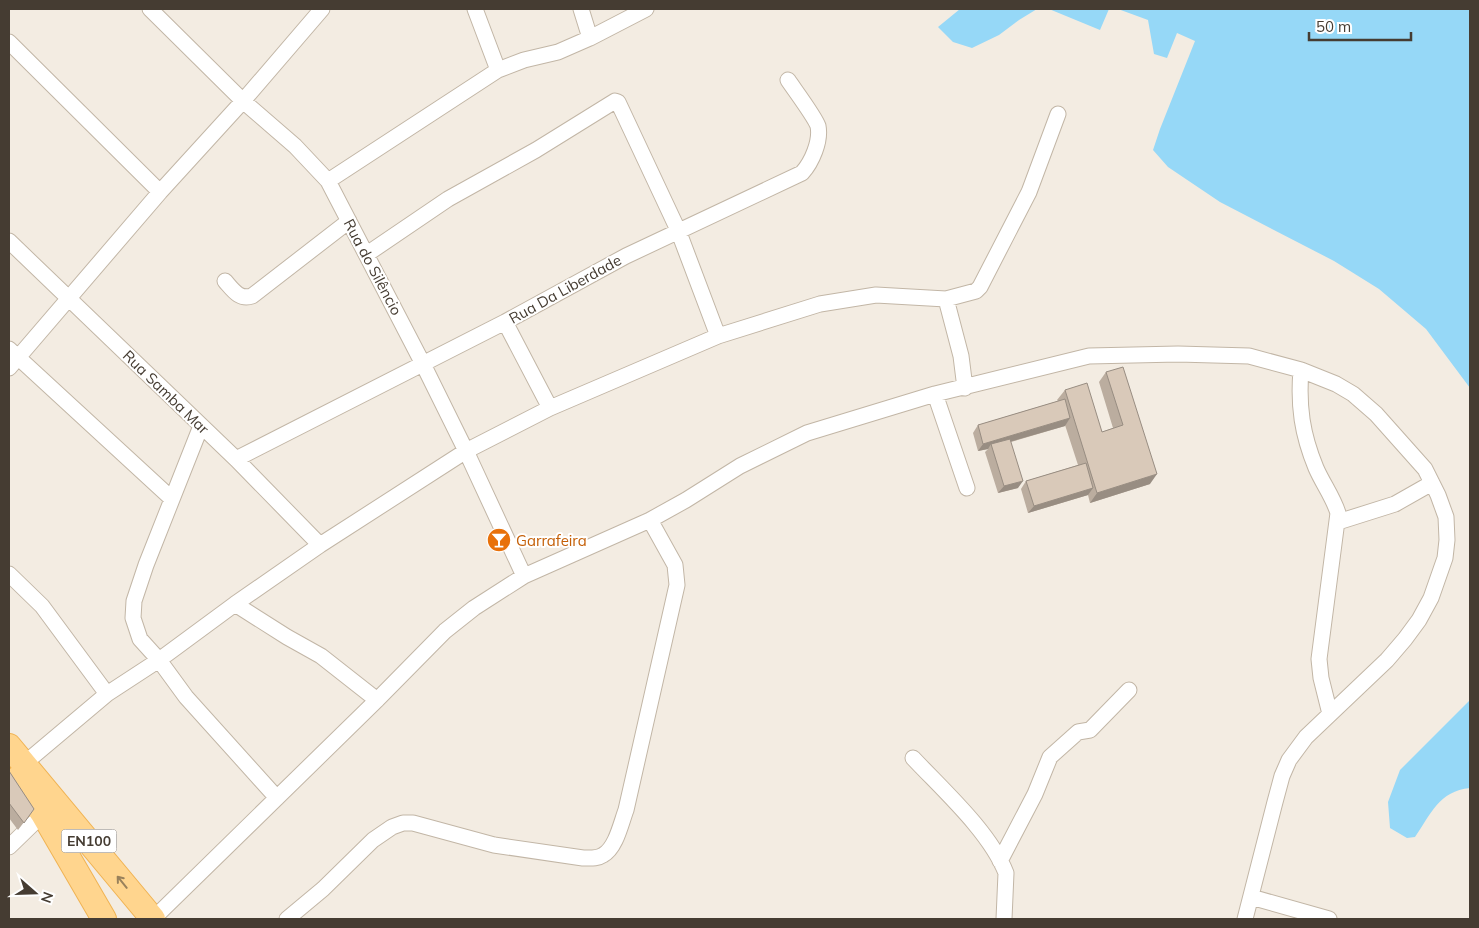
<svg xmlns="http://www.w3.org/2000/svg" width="1479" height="928" font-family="Mulish,sans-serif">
<rect width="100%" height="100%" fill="#f3ece2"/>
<path fill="#96d8f7" d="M 960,9 L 1037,9 L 1019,20 L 999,35 L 972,48 L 953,42 L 938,27 Z
M 1049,9 L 1109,9 L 1100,30 Z
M 1118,9 L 1470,9 L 1470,388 L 1426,329 L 1379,289 L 1334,261 L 1220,202 L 1168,167 L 1153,150 L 1160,129 L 1195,41 L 1177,33 L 1167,58 L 1154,54 L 1148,20 Z
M 1470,700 L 1470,788 C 1439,791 1431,814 1415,837 L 1407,838 L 1390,828 L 1388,802 L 1400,770 Z"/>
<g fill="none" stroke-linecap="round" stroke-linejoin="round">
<g stroke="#c2b6a6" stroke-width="17">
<path id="minor" d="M 150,9 L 243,101 L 295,146 L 328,181 L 423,364 L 466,451 L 524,576
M 475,9 L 498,70
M 581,9 L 590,38
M 9,42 L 160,192
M 328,181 L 498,70 L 524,60 L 558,52 L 590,38 L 646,9
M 9,241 L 236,459 L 320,545
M 367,254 L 448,199 L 536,150 L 615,101 L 618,102 L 678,230 L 718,336
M 225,281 C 233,290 239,300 252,296 L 349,221
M 946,299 L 976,291 L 980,287 L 1029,192 L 1058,114
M 505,322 L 550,408
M 9,349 L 172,499
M 9,368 L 160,192 L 243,101 L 322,9
M 1301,370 C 1298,406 1302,434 1316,468 C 1323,484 1333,497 1338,513 L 1319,659 L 1321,678 L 1330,714
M 935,394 L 967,488
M 201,426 L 146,565 L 134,601 L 133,618 L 140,639 L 159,660 L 186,697 L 277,798
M 236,459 L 505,322 L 626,256 L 802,173 C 812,162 821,141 818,126 C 815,117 794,89 788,80
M 1338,522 L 1395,504 L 1432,483
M 9,574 L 42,606 L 107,694
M 235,604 L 287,637 L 321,656 L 377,700
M 913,758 C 943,790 990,832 1006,873 L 1004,919
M 25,763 L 107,694 L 159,660 L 235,604 L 320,545 L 466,451 L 550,408 L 718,336 L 820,304 L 876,295 L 946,299 L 961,356 L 965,388
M 9,847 L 43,814
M 1000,861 L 1035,794 L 1050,757 L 1078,732 L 1090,730 L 1129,690
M 1251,897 L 1329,919
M 153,919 L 377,700 L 445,631 L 474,608 L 524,576 L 650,520 L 686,500 L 740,466 L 807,433 L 935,394 L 1089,356 L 1178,354 L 1249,356 L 1301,370 L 1336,384 L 1353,394 L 1376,414 L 1425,469 L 1438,495 L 1446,517 L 1447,540 L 1445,558 L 1431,598 L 1419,620 L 1405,639 L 1387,660 L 1306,737 L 1289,760 L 1282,776 L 1275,802 L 1245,919
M 287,919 L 323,889 L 373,840 L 392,827 L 403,823 L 413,823 L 494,845 L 583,858 C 590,858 597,859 603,855 C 616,848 621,823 626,810 L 677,585 L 675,565 L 650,520"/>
</g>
<g stroke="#f0b353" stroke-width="26">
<path id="primary" d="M 9,746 L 153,919
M 18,778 L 43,814 L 104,919"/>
</g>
<use href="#minor" stroke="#fff" stroke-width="15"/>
<use href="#primary" stroke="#ffd58e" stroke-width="24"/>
</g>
<path fill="#bbad9f" d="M 1106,372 L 1150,484 L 1090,503 L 1088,495 L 1028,513 L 1021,489 L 1026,481 L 1078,465 L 1065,425 L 1065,426 L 1011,442 L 1018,488 L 998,493 L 985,452 L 988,449 L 978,451 L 973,433 L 978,425 L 1058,401 L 1057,400 L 1065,390 L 1102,432 L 1113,428 L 1099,382 Z
M 9,771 L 34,809 L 18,830 L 9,818 Z"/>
<path fill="#988d82" d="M 1070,418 L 1065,426 L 992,447 L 991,444 L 988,449 L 978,451 L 983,444 Z
M 1157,474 L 1150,484 L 1090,503 L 1097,493 Z
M 1023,481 L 1018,488 L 998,493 L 1004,486 Z
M 1093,488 L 1088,495 L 1028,513 L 1034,506 Z"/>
<path fill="#d9c9b9" stroke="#988d82" d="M 1123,367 L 1157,474 L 1097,493 L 1065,390 L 1087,383 L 1102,432 L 1123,425 L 1106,372 Z
M 1065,399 L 1070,418 L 983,444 L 978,425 Z
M 1010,439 L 1023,481 L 1004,486 L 991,444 Z
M 1086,463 L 1093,488 L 1034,506 L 1026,481 Z
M 9,771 L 34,809 L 24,823 L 9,803 Z"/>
<defs><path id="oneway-shaft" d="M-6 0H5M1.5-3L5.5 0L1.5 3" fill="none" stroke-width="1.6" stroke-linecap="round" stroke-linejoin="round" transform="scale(1.25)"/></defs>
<use stroke="#99815b" href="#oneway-shaft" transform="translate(122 882) rotate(-129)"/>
<defs>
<g id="bar-disc" transform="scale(1.25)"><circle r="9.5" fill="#e8710a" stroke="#fff"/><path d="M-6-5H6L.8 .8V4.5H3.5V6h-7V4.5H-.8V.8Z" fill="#fff"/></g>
</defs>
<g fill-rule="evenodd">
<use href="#bar-disc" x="499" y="540"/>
</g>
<g text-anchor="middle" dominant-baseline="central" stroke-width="4" stroke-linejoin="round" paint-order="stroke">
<rect fill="#fff" stroke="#7d7670" stroke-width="1" x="61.5" y="829.5" width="55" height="23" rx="4"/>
<g font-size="14" font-weight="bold" fill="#453c32">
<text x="89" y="841">EN100</text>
</g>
<g font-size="15" fill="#453c32" stroke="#fff">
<text transform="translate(373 267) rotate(62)">Rua do Silêncio</text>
<text transform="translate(565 289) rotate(-29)">Rua Da Liberdade</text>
<text transform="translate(166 392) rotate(44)">Rua Samba Mar</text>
</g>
<g font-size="15" fill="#c56008" stroke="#fff" text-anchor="start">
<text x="516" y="540">Garrafeira</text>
</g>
</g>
<rect width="1479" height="928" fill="none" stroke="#453c32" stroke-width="20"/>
<g transform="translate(35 893) rotate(110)" stroke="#ffffff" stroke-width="4" paint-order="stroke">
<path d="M0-4L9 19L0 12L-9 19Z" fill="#453c32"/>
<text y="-8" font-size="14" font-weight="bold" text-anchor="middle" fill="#453c32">N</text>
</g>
<path d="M1309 32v8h102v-8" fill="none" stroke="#453c32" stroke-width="2.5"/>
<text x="1316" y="32" font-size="15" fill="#453c32" stroke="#ffffff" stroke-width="4" paint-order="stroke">50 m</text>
</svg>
